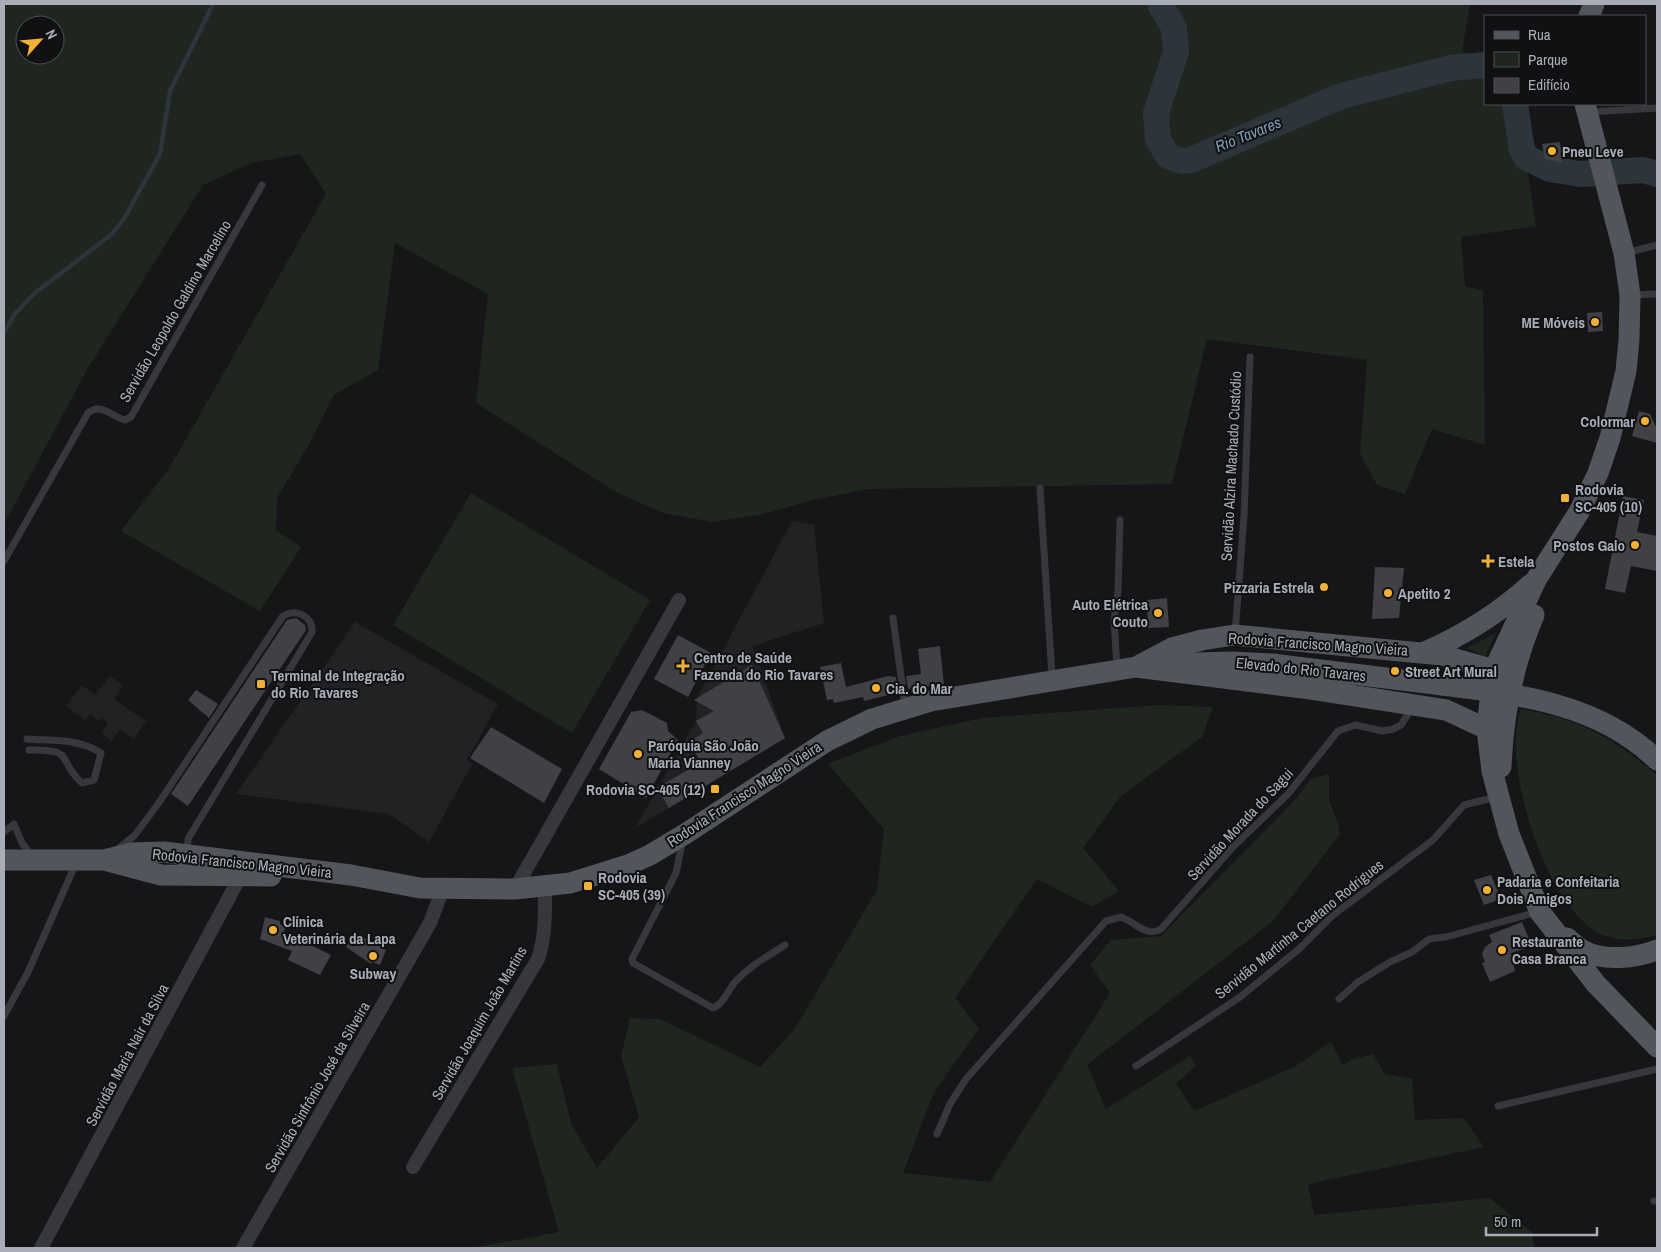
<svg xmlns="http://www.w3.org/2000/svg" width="1661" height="1252" font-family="'Archivo Narrow',sans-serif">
<rect width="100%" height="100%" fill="#161618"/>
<path fill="#222225" d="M 792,521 L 814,525 L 824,623 L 753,646 L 785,738 L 635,828 L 696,721 L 697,698 Z
M 355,622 L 498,704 L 467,760 L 472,764 L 429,842 L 389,814 L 236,794 Z
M 110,676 L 123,685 L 114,699 L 146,721 L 134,739 L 120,729 L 111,741 L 102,733 L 108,723 L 103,718 L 99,721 L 90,715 L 85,720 L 66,706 L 82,685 L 95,695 Z"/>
<path fill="#1e261f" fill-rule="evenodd" d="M 4,4 L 1470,4 L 1462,51 L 1485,63 L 1485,104 L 1523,104 L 1525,154 L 1536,226 L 1461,237 L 1465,286 L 1483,291 L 1485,445 L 1432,429 L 1405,494 L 1377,485 L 1360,454 L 1367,360 L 1207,339 L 1172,484 L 869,489 L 813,500 L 764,514 L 712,522 L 663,513 L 616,492 L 476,403 L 488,294 L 395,243 L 378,370 L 334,395 L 311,441 L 277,498 L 276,530 L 301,547 L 260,611 L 121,531 L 170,467 L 326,194 L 300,154 L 251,163 L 203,185 L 88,368 L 4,524 ZM 25,25 L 55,25 L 55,55 L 25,55 Z
M 471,493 L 650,600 L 572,733 L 393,625 Z
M 1496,633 L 1485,657 L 1467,648 Z
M 1159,705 L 1213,707 L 1202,737 L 1121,796 L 1083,848 L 1119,891 L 1092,907 L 1037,879 L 955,998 L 979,1029 L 934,1092 L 903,1173 L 990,1182 L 1110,993 L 1090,965 L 1111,940 L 1161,936 L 1296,799 L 1311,779 L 1329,774 L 1329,801 L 1338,823 L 1340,834 L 1273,921 L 1087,1065 L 1106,1109 L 1190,1056 L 1196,1066 L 1176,1083 L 1194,1111 L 1294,1067 L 1331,1042 L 1343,1065 L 1353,1059 L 1373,1054 L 1385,1074 L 1412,1079 L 1415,1120 L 1464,1118 L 1484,1147 L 1308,1184 L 1314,1215 L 1489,1198 L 1532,1232 L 1534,1248 L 472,1248 L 559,1232 L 512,1068 L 557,1064 L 571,1124 L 597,1168 L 639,1117 L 621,1056 L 630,1018 L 660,1019 L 760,1067 L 794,1030 L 877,890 L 884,829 L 828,764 L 900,736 L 982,718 Z
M 1521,709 C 1582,720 1609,736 1657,775 L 1657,935 C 1640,939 1619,943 1601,934 C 1547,910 1500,763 1521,709 Z"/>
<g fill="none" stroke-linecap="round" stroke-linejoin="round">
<path stroke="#2c353c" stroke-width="4.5" d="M 4,333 L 14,315 L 35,293 L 112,234 L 125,217 L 160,154 L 170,91 L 213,4"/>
<path stroke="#2c353c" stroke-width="26" d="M 1160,4 L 1174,28 L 1176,52 L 1156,113 L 1158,139 L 1168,156 L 1182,161 L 1191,160 L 1341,96 L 1451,68 L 1485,65
M 1515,104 L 1522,150 L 1527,158 L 1550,169 L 1580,174 L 1643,170 L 1657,174"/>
</g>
<path fill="#404145" d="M 1560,142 L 1563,163 L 1545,159 L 1542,144 Z
M 1602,312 L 1603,331 L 1588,332 L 1587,313 Z
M 1639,411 L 1650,414 L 1657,429 L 1657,443 L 1632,436 Z
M 1623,496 L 1644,500 L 1637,532 L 1657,536 L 1657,571 L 1631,566 L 1625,593 L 1605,589 Z
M 1375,567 L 1404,568 L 1399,618 L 1372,619 Z
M 1167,598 L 1169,627 L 1148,628 L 1147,600 Z
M 296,618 L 305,625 L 306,630 L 188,806 L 171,794 L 287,620 Z
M 678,635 L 711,653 L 688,697 L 654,679 Z
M 940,646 L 944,685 L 908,689 L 906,676 L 921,674 L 918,649 Z
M 841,663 L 846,687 L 888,676 L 896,677 L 898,690 L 891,691 L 892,694 L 864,701 L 863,697 L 834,703 L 833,699 L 827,700 L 820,667 Z
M 752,665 L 785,738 L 669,808 L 657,788 L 701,762 L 689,742 L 703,733 L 696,721 L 714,711 L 694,700 Z
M 196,690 L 218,704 L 209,718 L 188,700 Z
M 642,710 L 667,723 L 668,731 L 678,740 L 646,798 L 599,769 L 631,712 Z
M 491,727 L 562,769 L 544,803 L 470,758 Z
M 1491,875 L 1501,899 L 1484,905 L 1474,880 Z
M 265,917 L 280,921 L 280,924 L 285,927 L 284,932 L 331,955 L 320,975 L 288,960 L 292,951 L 260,939 Z
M 1522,922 L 1532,946 L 1511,953 L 1515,971 L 1490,982 L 1482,963 L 1485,962 L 1482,954 L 1485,947 L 1492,942 L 1489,935 Z
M 354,932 L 386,950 L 380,965 L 372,962 L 371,964 L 346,947 Z"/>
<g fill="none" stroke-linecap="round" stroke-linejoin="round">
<path stroke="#37383d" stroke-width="7" d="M 1590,112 L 1657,108
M 1626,253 L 1657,245
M 1633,295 L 1657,294
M 1040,488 L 1052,677
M 4,561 L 88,413 C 101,402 112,417 125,420 L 131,417 L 262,185
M 893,618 L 905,705
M 1235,634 L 1244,516 L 1250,357
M 1117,667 L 1114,621 L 1118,592 L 1120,520
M 27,739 C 54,741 77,738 101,753 L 94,780 L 82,783 C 56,760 77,749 29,750
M 4,832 L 14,824 L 22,843 L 32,856
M 683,839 L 676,873 L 632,959 L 633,963 L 713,1008 C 723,1005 728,990 735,982 C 749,966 767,957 785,945
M 118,849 L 135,835 L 158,804 L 283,616 C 296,608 313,616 312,632 L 188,839 L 187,852
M 1339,999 L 1358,982 L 1390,962 L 1412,952 L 1429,939 L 1446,937 L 1537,912
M 4,1016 L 28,972 L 76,863
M 1136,1066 L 1240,997 L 1299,949 L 1332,916 L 1433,840 L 1464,805 L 1496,797
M 1498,1106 L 1657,1069
M 937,1134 L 950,1104 L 966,1079 L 1106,921 L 1121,917 C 1135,922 1147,938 1161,929 L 1233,847 L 1288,794 L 1338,731 L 1355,725 L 1383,731 L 1393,729 L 1401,725 L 1412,708
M 1654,1201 L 1657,1201"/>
<path stroke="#37383d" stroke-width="14" d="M 515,889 L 679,600
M 413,1167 L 538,959 C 546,935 545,911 545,887
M 41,1248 L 240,877
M 243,1248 L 430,923 L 443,888"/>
<path stroke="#53555c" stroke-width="21" d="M 1589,16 L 1594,4
M 1585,104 L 1624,253 L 1630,295 L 1629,340 L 1626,371 L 1610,438 L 1598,473 L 1579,512 L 1537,578 L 1493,672 L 1487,729 L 1492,771 L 1509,834 L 1540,912 L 1596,984 L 1657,1047
M 1425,652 C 1464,635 1499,613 1531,584
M 1136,667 L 1172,648 L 1202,640 L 1234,635 L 1442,655 L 1484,667 L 1502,681
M 1501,767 C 1503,714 1513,664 1534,615
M 4,860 L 104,860 L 132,853 L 164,852 L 351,875 L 420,888 L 515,889 L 570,883 L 628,865 L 650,855 L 685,834 L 827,741 L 872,719 L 931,701 L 1136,667 L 1311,689 L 1446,710 L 1487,729
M 108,861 L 161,875 L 271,876
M 1567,938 C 1572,942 1577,947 1582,950 C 1604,962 1636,958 1657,950"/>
<path stroke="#53555c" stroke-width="21" d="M 1165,664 L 1231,662 L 1272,664 C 1323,670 1375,677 1427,683 C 1509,694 1594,699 1657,760"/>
</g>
<g fill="#f2b134" stroke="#111113" stroke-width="2">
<circle cx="1552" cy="151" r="5"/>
<circle cx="1595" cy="322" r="5"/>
<circle cx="1645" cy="421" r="5"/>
<rect x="1560" y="493" width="10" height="10" rx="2.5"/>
<circle cx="1635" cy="545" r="5"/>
<path d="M1485.5 553.5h5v5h5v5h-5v5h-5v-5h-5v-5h5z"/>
<circle cx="1324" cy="587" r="5"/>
<circle cx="1388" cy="593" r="5"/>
<circle cx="1158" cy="613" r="5"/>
<path d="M680.5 658.5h5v5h5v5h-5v5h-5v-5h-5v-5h5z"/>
<circle cx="1395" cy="671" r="5"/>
<rect x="256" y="679" width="10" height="10" rx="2.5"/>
<circle cx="876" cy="688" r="5"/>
<circle cx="638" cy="754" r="5"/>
<rect x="710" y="784" width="10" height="10" rx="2.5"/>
<rect x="583" y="881" width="10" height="10" rx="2.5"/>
<circle cx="1487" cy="890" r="5"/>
<circle cx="273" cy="930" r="5"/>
<circle cx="1502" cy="950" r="5"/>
<circle cx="373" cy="956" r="5"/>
</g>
<g text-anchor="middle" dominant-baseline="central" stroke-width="4" stroke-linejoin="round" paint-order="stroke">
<g font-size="15" font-weight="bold" fill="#a8adb8" stroke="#111113" text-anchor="start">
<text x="1562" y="151">Pneu Leve</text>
<text x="1585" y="322" text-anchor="end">ME Móveis</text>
<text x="1635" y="421" text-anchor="end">Colormar</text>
<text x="1575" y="489">Rodovia<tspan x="1575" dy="17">SC-405 (10)</tspan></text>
<text x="1625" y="545" text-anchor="end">Postos Galo</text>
<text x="1498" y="561">Estela</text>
<text x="1314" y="587" text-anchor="end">Pizzaria Estrela</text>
<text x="1398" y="593">Apetito 2</text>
<text x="1148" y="604" text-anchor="end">Auto Elétrica<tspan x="1148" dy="17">Couto</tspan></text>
<text x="694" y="657">Centro de Saúde<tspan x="694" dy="17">Fazenda do Rio Tavares</tspan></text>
<text x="1405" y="671">Street Art Mural</text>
<text x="271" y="675">Terminal de Integração<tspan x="271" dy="17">do Rio Tavares</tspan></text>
<text x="886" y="688">Cia. do Mar</text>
<text x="648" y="745">Paróquia São João<tspan x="648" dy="17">Maria Vianney</tspan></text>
<text x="705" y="789" text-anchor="end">Rodovia SC-405 (12)</text>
<text x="598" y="877">Rodovia<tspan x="598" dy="17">SC-405 (39)</tspan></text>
<text x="1497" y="881">Padaria e Confeitaria<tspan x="1497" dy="17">Dois Amigos</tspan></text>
<text x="283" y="921">Clínica<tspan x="283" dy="17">Veterinária da Lapa</tspan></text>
<text x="1512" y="941">Restaurante<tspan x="1512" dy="17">Casa Branca</tspan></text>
<text x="373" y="973" text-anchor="middle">Subway</text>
</g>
<g font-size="15" fill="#a8adb8" stroke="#111113">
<text transform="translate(175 311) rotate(-60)">Servidão Leopoldo Galdino Marcelino</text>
<text transform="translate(1231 466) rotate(-87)">Servidão Alzira Machado Custódio</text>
<text transform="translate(1318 644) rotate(4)">Rodovia Francisco Magno Vieira</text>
<text transform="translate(1301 669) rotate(6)">Elevado do Rio Tavares</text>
<text transform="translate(744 794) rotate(-33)">Rodovia Francisco Magno Vieira</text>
<text transform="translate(1240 824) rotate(-47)">Servidão Morada do Sagui</text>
<text transform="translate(242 863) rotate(6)">Rodovia Francisco Magno Vieira</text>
<text transform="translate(1299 929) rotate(-39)">Servidão Martinha Caetano Rodrigues</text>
<text transform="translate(479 1023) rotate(-60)">Servidão Joaquim João Martins</text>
<text transform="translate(127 1055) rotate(-62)">Servidão Maria Nair da Silva</text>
<text transform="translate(317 1087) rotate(-60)">Servidão Sinfrônio José da Silveira</text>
</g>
<g font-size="16" font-style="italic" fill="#7f9bb3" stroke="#111113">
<text transform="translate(1248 134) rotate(-22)">Rio Tavares</text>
</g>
</g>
<rect width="1661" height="1252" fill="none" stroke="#a8adb8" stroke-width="10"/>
<rect x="1484" y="15" width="162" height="90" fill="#111113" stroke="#4d4f55"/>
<rect x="1494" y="31" width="25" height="8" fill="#53555c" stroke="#4d4f55"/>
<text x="1528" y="40" font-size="15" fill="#a8adb8">Rua</text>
<rect x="1494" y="52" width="25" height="15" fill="#1e261f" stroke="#4d4f55"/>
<text x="1528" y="65" font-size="15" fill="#a8adb8">Parque</text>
<rect x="1494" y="78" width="25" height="15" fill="#404145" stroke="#4d4f55"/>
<text x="1528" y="90" font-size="15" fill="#a8adb8">Edifício</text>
<g transform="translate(40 40) rotate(63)"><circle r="24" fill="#111113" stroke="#4d4f55"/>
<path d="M0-4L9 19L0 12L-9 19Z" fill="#f2b134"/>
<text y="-8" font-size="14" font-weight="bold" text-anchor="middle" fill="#a8adb8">N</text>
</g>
<path d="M1486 1227v8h111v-8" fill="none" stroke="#a8adb8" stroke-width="2.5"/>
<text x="1494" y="1227" font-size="15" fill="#a8adb8" stroke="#111113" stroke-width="4" paint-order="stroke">50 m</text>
</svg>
